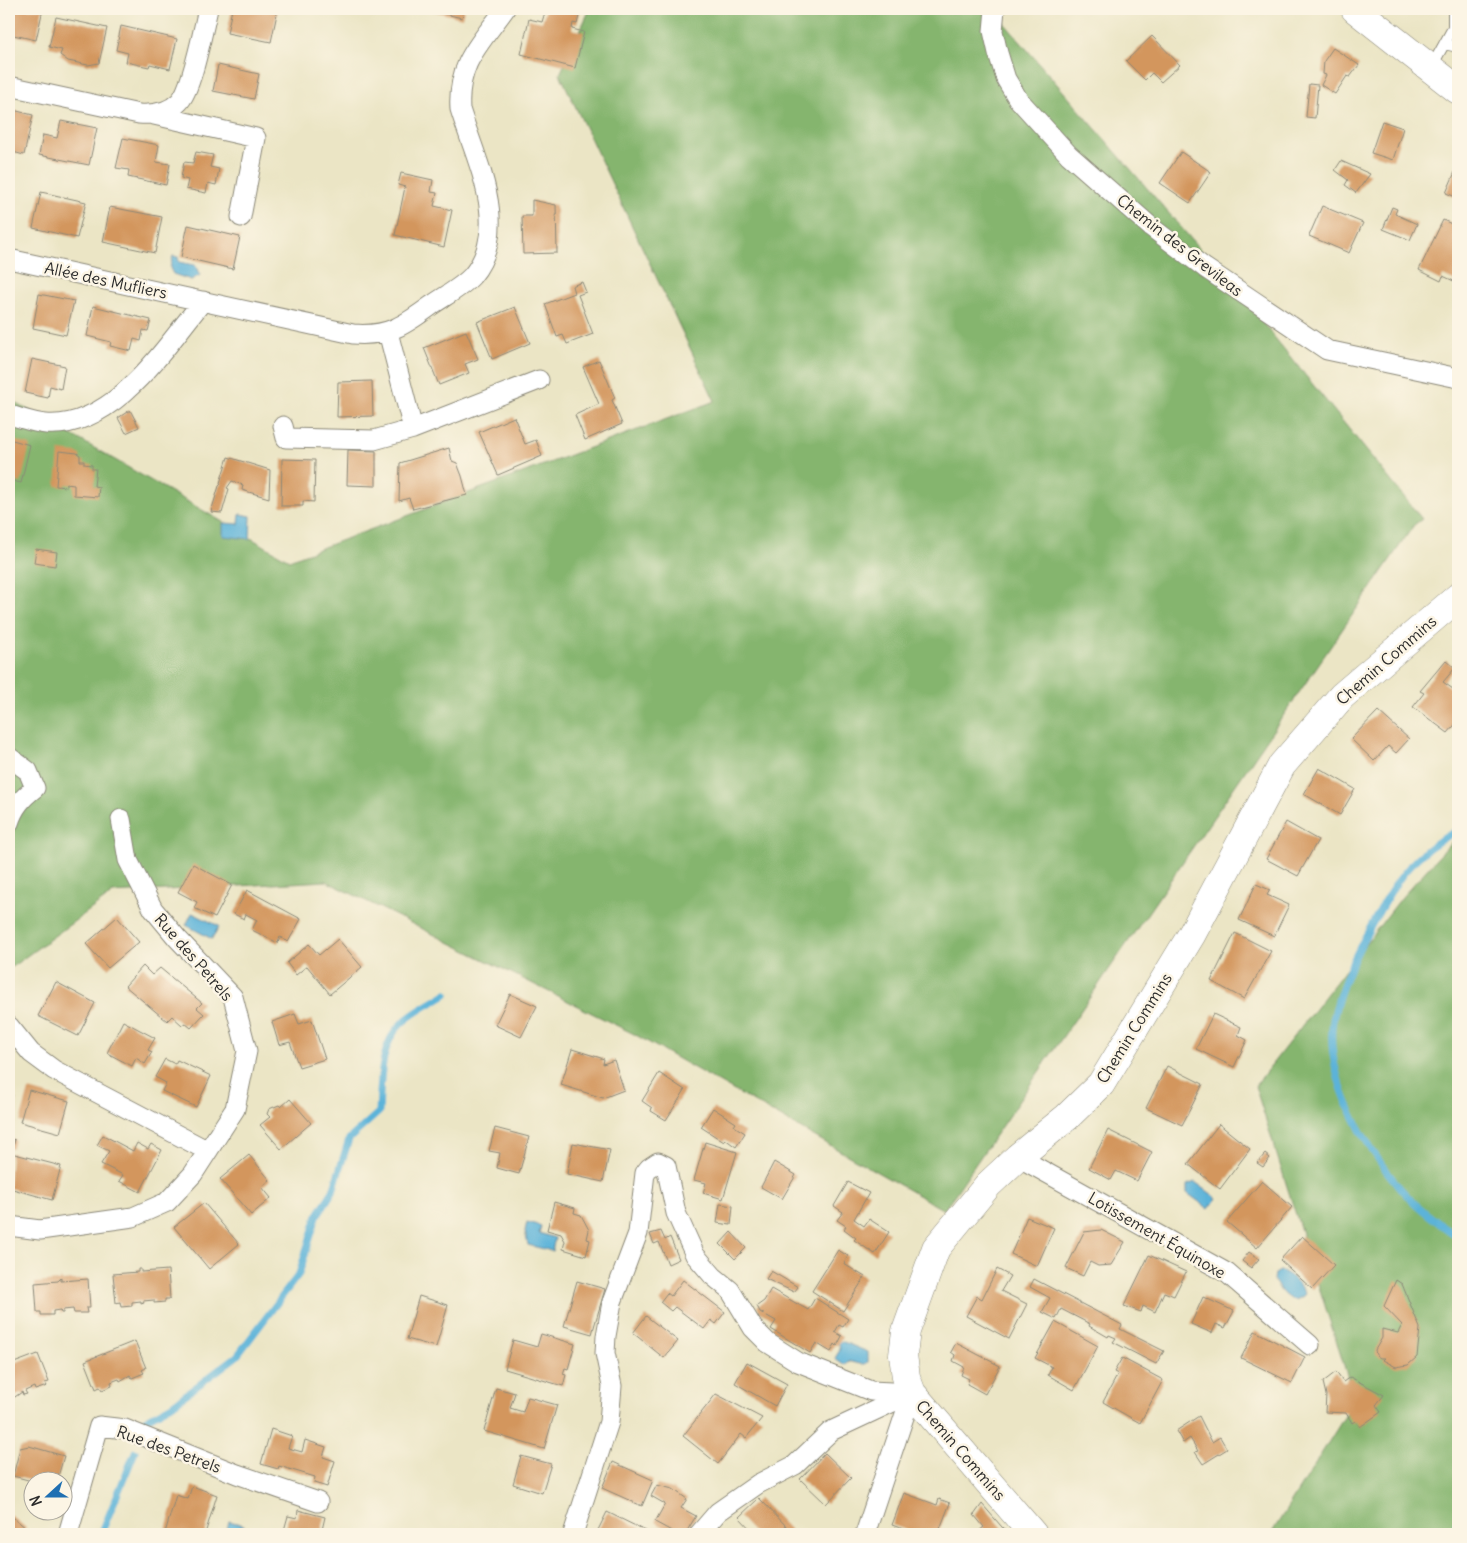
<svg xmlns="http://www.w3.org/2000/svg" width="1467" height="1543" font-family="Delius,sans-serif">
<rect width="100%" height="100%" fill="#fcf5e5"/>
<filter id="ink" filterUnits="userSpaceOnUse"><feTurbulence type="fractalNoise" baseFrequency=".02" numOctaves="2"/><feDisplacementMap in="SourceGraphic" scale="10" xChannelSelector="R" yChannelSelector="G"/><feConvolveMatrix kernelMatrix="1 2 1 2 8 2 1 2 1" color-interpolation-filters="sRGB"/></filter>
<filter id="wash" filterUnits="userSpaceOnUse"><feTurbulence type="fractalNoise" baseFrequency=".0096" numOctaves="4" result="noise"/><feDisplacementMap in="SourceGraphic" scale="20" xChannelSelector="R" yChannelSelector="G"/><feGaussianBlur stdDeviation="1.12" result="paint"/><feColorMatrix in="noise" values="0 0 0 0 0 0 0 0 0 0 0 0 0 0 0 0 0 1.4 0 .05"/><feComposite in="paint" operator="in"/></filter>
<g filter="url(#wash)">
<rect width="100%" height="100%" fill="#ebe5c5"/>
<path fill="#85b56e" stroke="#58704c" d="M 590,9 L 992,9 L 1249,306 L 1422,519 L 1414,525 L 944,1210 L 634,1034 L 326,881 L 113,893 L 9,969 L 9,399 L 289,560 L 715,401 L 560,74 Z
M 1458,835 L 1458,1534 L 1271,1534 L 1355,1400 L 1255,1086 L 1402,897 Z"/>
<path fill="#5cb3d9" stroke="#446f82" d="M 173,256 L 178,257 L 179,262 L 195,265 L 200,275 L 191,280 L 173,274 L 170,268 Z
M 240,514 L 251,516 L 250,539 L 223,536 L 223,523 L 239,524 Z
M 192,913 L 219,926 L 212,939 L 186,925 Z
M 1195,1182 L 1217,1198 L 1209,1209 L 1187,1193 L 1187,1185 Z
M 527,1222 L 541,1226 L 539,1233 L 555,1238 L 552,1251 L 528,1245 L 525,1231 Z
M 1280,1271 C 1290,1272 1300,1285 1305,1294 C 1292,1308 1280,1292 1274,1280 L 1275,1274 Z
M 841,1341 L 868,1352 L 868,1362 L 864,1365 L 848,1361 L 845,1365 L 835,1358 L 840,1350 L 839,1343 Z
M 229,1521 L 244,1525 L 242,1534 L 226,1534 Z"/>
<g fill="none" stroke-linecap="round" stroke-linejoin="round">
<path stroke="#5cb3d9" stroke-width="7" d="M 1458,830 C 1411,854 1396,881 1371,926 C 1354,957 1340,986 1333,1020 C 1324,1076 1365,1147 1400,1188 C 1416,1207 1438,1223 1458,1237
M 145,1420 L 172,1405 L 237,1356 L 299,1274 L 317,1216 L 333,1191 L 349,1139 L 379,1112 C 381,1084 379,1045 401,1024 C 413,1012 432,1003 446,994
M 101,1534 L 135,1452
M 1451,1534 L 1458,1522"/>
</g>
<g id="blocks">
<path fill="#d3965d" d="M 9,9 L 43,9 L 36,40 L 9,34 Z
M 232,9 L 278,9 L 271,42 L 227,33 Z
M 425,9 L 464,9 L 462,18 Z
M 546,9 L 567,9 L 580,12 L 577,24 L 573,23 L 572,29 L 584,32 L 575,68 L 521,54 L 529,19 L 542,22 Z
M 56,17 L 107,28 L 99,63 L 88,65 L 68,61 L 60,55 L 62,50 L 49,47 Z
M 121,26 L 177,39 L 170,69 L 150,64 L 149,67 L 126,62 L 128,53 L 116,50 Z
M 1152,36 L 1180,65 L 1161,82 L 1152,73 L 1145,80 L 1126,61 Z
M 1333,48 L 1359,65 L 1350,77 L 1347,76 L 1335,94 L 1321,85 L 1326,75 L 1323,74 L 1324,61 Z
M 218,65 L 259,74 L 254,99 L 213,91 Z
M 1309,84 L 1318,85 L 1315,118 L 1306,117 Z
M 9,109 L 33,115 L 24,155 L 9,151 Z
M 61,121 L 97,128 L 89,165 L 39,155 L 43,135 L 57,138 Z
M 1382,121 L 1403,128 L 1393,160 L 1371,153 Z
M 123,138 L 159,145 L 156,162 L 170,164 L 166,185 L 128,177 L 129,170 L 116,168 Z
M 196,152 L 213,155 L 210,167 L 219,169 L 216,185 L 208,183 L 206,193 L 186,189 L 188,180 L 181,178 L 184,162 L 193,163 Z
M 1181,152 L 1211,172 L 1190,203 L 1160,183 Z
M 1341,161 L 1370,174 L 1356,193 L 1345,185 L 1348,180 L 1335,170 Z
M 1458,165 L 1458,198 L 1446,193 Z
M 401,173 L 433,180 L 431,192 L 437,193 L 434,206 L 452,210 L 444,247 L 395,235 L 405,187 L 398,185 Z
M 41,192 L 86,202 L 77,238 L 33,228 Z
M 532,200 L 556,205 L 557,253 L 523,254 L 522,216 L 532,216 Z
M 1322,206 L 1363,223 L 1349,253 L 1309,236 Z
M 110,207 L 162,217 L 155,253 L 103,242 Z
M 1392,207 L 1397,209 L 1395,214 L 1417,224 L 1410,240 L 1383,229 Z
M 1443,220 L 1458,227 L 1458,283 L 1443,276 L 1441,281 L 1419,270 Z
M 188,225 L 240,237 L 233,269 L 181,257 Z
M 582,282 L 586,292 L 578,295 L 593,334 L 567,344 L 563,335 L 557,337 L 545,304 L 574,293 L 572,286 Z
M 39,294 L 74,301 L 66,335 L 33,328 Z
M 93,306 L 151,320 L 148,331 L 143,330 L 141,341 L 134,339 L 131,351 L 110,346 L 111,342 L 87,336 Z
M 515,307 L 530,343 L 492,359 L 477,322 Z
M 466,331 L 478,359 L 465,364 L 469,373 L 439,385 L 424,348 Z
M 32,359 L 65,366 L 61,389 L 50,386 L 48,398 L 25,393 Z
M 599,360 L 615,398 L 612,400 L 622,424 L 585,440 L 575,415 L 599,404 L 583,367 Z
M 372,381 L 373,416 L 337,417 L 338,382 Z
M 130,410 L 139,427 L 126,433 L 118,418 Z
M 514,417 L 525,444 L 536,440 L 542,456 L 498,475 L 479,432 Z
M 9,439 L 30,445 L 21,483 L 9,480 Z
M 449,448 L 452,461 L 457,463 L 462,476 L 467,495 L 413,509 L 409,498 L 399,501 L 400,463 Z
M 348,450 L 376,451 L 376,486 L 347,485 Z
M 59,451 L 77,453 L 80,455 L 80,461 L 84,461 L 84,464 L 92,465 L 92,469 L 96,469 L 94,486 L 99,487 L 98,497 L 74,495 L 74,485 L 66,484 L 66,487 L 56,486 Z
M 228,457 L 270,470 L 269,498 L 242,490 L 243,485 L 232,481 L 227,488 L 229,489 L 222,513 L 211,512 L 219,486 L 221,484 L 220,483 Z
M 282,459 L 315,460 L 314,502 L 303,501 L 303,506 L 281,506 Z
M 36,549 L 57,552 L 55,566 L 34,563 Z
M 1446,660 L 1455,668 L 1443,682 L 1453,689 L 1458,683 L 1458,704 L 1454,709 L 1458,712 L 1458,721 L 1448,733 L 1413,707 L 1424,693 L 1420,691 Z
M 1378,711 L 1409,739 L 1396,753 L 1388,746 L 1374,761 L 1351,739 Z
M 1319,768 L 1355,789 L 1340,815 L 1304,794 Z
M 1286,822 L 1318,840 L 1298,876 L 1266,859 Z
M 193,864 L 232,885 L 215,918 L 194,908 L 197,902 L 178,892 Z
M 1256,884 L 1270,890 L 1267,895 L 1289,905 L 1274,936 L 1239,920 Z
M 247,890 L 301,919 L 288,942 L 280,937 L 278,943 L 252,930 L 257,920 L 246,914 L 244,919 L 234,914 Z
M 117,917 L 139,942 L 108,968 L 86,944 Z
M 1235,933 L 1271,951 L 1244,999 L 1211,981 Z
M 338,939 L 362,967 L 330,994 L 307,966 L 296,975 L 287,963 L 309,944 L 319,955 Z
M 143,966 L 152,975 L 160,968 L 202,1003 L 197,1008 L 204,1014 L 191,1028 L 185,1023 L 182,1025 L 172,1016 L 167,1021 L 125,986 Z
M 56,982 L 95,1003 L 78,1036 L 38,1016 Z
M 510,994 L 537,1006 L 521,1037 L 495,1025 Z
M 295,1014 L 299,1024 L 312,1020 L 325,1059 L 299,1067 L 290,1042 L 279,1045 L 272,1022 Z
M 1213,1014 L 1241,1027 L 1238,1035 L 1247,1040 L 1234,1067 L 1196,1049 Z
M 123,1021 L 155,1038 L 148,1050 L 152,1052 L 145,1064 L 136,1058 L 132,1066 L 107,1053 Z
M 572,1049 L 604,1059 L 603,1064 L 614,1060 L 624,1090 L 603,1098 L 561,1085 Z
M 165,1059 L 175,1064 L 177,1060 L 211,1076 L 196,1107 L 162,1091 L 166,1083 L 155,1077 Z
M 1167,1066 L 1203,1084 L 1182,1125 L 1146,1108 Z
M 659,1073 L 685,1090 L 666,1120 L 651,1111 L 652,1108 L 642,1101 Z
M 29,1090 L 69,1101 L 60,1133 L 20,1122 Z
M 9,1094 L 13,1095 L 9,1107 Z
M 290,1099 L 311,1123 L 281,1149 L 260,1125 L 270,1117 L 267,1114 L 269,1109 L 279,1105 L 281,1107 Z
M 713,1108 L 736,1123 L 734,1126 L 745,1133 L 736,1147 L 725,1139 L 724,1142 L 701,1127 Z
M 1219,1124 L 1250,1149 L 1220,1189 L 1188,1164 Z
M 495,1128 L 529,1137 L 519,1174 L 497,1168 L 500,1153 L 489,1151 Z
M 1108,1130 L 1152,1152 L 1137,1181 L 1116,1171 L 1111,1180 L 1089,1168 Z
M 103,1135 L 133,1151 L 137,1143 L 148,1149 L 151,1144 L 162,1150 L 140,1192 L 119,1181 L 123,1175 L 101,1164 L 109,1151 L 97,1145 Z
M 9,1138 L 15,1140 L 12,1149 L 9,1148 Z
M 705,1142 L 737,1152 L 723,1199 L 703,1193 L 706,1183 L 694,1180 Z
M 573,1143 L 610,1150 L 603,1182 L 567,1174 Z
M 11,1153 L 61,1166 L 52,1200 L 9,1188 Z
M 1265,1154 L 1270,1158 L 1263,1167 L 1257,1163 Z
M 249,1155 L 270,1180 L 262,1187 L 271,1198 L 251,1215 L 220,1179 Z
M 774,1162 L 796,1175 L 782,1199 L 761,1187 Z
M 1262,1181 L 1292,1207 L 1257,1248 L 1227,1222 Z
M 848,1182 L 869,1193 L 854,1219 L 864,1226 L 869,1219 L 889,1232 L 875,1254 L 854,1240 L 856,1238 L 844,1229 L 846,1226 L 837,1220 L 843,1212 L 834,1206 Z
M 554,1202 L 575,1208 L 574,1213 L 581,1215 L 589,1230 L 587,1239 L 590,1240 L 586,1256 L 563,1249 L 565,1241 L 561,1234 L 547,1230 Z
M 204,1203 L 239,1244 L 209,1269 L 174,1227 Z
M 720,1204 L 733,1206 L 731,1225 L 717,1223 Z
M 1027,1217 L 1054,1228 L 1037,1266 L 1011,1254 Z
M 1101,1230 L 1125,1242 L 1111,1265 L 1098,1266 L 1090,1262 L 1083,1276 L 1066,1268 L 1084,1232 Z
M 661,1231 L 665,1240 L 670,1237 L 679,1259 L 668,1264 L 659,1242 L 654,1244 L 650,1234 Z
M 731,1232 L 746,1248 L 735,1259 L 720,1244 Z
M 1302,1236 L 1334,1265 L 1312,1289 L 1280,1260 Z
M 838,1250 L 848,1256 L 844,1264 L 865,1277 L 843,1311 L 812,1291 Z
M 1249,1252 L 1259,1259 L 1251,1268 L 1242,1261 Z
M 1149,1255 L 1186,1272 L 1174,1296 L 1164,1292 L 1155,1312 L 1143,1306 L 1141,1312 L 1124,1306 Z
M 138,1269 L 141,1269 L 141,1272 L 168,1270 L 170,1299 L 165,1299 L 165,1302 L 154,1303 L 154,1300 L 143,1301 L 144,1303 L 141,1304 L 141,1301 L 132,1302 L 132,1306 L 121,1307 L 120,1302 L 116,1303 L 113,1274 L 138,1272 Z
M 997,1269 L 1010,1276 L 1001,1291 L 1027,1304 L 1009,1339 L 966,1316 L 977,1296 L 982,1299 Z
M 771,1271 L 798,1287 L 794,1292 L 766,1279 Z
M 61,1278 L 61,1281 L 88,1279 L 90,1308 L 86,1308 L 87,1313 L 74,1313 L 73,1309 L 63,1310 L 63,1313 L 61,1313 L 60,1310 L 53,1311 L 53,1315 L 41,1315 L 41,1312 L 37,1312 L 35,1283 L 58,1281 Z
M 1034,1279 L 1122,1325 L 1120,1329 L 1164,1351 L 1156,1364 L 1113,1342 L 1116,1338 L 1109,1335 L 1108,1337 L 1089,1326 L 1090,1324 L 1061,1309 L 1056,1319 L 1042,1312 L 1050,1298 L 1030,1287 Z
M 683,1280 L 725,1312 L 716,1324 L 711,1320 L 704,1329 L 675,1307 L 671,1311 L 660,1302 L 667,1293 L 671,1296 Z
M 1396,1280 L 1402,1284 L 1420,1328 L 1417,1357 L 1408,1365 L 1396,1367 L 1383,1360 L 1385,1358 L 1380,1358 L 1376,1355 L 1375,1350 L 1382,1338 L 1382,1329 L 1398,1333 L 1402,1325 L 1384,1306 Z
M 577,1281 L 605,1289 L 592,1334 L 564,1326 Z
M 771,1289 L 808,1310 L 815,1298 L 848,1319 L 843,1327 L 839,1325 L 835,1332 L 842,1336 L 837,1346 L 835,1344 L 831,1352 L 816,1343 L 810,1353 L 771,1329 L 776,1321 L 760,1312 L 757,1306 L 764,1301 Z
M 419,1296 L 448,1305 L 436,1347 L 407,1339 Z
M 1203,1297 L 1234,1311 L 1225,1328 L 1216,1324 L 1212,1333 L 1191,1324 Z
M 646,1316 L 678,1341 L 664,1358 L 633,1333 Z
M 1055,1322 L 1098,1346 L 1074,1390 L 1048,1375 L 1052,1367 L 1035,1358 Z
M 1255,1331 L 1305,1357 L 1292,1383 L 1241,1358 Z
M 541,1334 L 575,1344 L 568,1369 L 565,1368 L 563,1374 L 566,1375 L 563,1386 L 505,1369 L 513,1340 L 537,1347 Z
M 135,1341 L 146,1368 L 142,1370 L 144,1373 L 132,1378 L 130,1375 L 120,1381 L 119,1379 L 111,1382 L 112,1386 L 102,1390 L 100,1387 L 96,1389 L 85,1361 Z
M 956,1343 L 1000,1366 L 985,1394 L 967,1384 L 969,1379 L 961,1375 L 964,1367 L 953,1361 L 955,1355 L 951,1352 Z
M 38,1354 L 49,1382 L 45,1383 L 47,1386 L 35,1390 L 34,1387 L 25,1391 L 27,1394 L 23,1395 L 22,1392 L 9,1401 L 10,1362 L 14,1363 Z
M 1122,1358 L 1163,1380 L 1140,1423 L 1103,1402 L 1118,1374 L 1114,1372 Z
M 747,1362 L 787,1384 L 775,1406 L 735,1383 Z
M 1336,1372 L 1343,1382 L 1350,1377 L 1384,1395 L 1376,1405 L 1381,1412 L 1360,1427 L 1355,1421 L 1352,1423 L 1346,1413 L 1325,1412 L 1326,1395 L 1323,1382 Z
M 496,1388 L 515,1393 L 510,1408 L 523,1412 L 528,1397 L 557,1405 L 544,1449 L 484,1431 Z
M 716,1394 L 762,1418 L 746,1438 L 741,1434 L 718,1464 L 683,1436 Z
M 1199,1416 L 1212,1442 L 1220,1437 L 1227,1449 L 1203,1464 L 1195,1452 L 1198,1451 L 1190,1438 L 1183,1443 L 1176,1431 Z
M 271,1429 L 292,1436 L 288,1448 L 302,1452 L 305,1440 L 326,1447 L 323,1457 L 335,1461 L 327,1487 L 314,1483 L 315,1477 L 279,1466 L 278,1469 L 261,1464 Z
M 29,1446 L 64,1456 L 57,1480 L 32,1481 L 13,1476 L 20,1448 Z
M 825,1453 L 851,1478 L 826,1504 L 800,1479 Z
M 521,1456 L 551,1464 L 542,1493 L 513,1484 Z
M 613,1462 L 653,1480 L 642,1506 L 602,1488 Z
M 657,1485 L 673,1489 L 687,1499 L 681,1508 L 696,1516 L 685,1534 L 677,1534 L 655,1522 L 665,1504 L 651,1496 Z
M 192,1486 L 217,1495 L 205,1534 L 165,1533 L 176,1495 L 188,1499 Z
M 904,1493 L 937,1505 L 939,1499 L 950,1503 L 938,1534 L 917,1534 L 892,1525 Z
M 759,1498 L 791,1531 L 788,1534 L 755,1534 L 739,1517 Z
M 982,1504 L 1008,1534 L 975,1534 L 984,1527 L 974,1515 Z
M 298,1510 L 325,1517 L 321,1534 L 283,1534 L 288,1516 L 297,1518 Z
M 607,1512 L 652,1534 L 596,1534 Z
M 9,1514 L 26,1528 L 21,1534 L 9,1534 Z"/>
</g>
</g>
<g filter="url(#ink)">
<use href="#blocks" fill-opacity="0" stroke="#8b8878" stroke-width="1"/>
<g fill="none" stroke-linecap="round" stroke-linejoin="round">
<g stroke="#8b8878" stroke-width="12">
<path id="lane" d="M 1444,44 L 1458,47
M 1432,66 L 1453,28 L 1453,9"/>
</g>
<g stroke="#8b8878" stroke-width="21">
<path id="street" d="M 995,9 L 993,31 L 998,53 L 1006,79 L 1018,99 L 1069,155 L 1151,227 L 1205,268 L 1327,350 L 1458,378
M 9,86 L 139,114 C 153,115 168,113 179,102 C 192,90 203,29 208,9
M 154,115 L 256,138 L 241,217
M 9,259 L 353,334 C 388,337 405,325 432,305 C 445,296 462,287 472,276 C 512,228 476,161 460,109 C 457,63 480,44 505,9
M 388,332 L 413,429
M 9,415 C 21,418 34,423 46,424 C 114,429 165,347 203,301
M 283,426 L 286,438 L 374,440 L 413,429 L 539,380
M 9,757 L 28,771 L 35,788 C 22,798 14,807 9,823
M 9,1026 L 31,1053 L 54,1070 L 208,1151
M 1018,1157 L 1227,1273 L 1310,1345
M 9,1226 L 40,1230 L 133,1217 L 167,1202 L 193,1174 L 235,1109 L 247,1051 L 233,997 L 177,938 L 153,909 L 128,860 L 121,819
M 68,1534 L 99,1426 L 125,1429 L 237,1474 L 318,1502
M 573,1534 L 609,1422 L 612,1386 L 605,1353 L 606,1336 L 612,1302 L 638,1233 L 645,1173 L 649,1168 L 658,1162 L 666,1166 L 676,1213 L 695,1255 L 713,1276 L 730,1290 L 753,1328 L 768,1343 L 798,1362 L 871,1391 L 912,1393
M 699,1534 L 718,1512 L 758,1484 L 795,1465 L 831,1431 L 908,1395
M 865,1534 L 912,1393"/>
</g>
<g stroke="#8b8878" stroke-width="29">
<path id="secondary" d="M 1355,9 L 1458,90
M 1033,1534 L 912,1393 L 906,1377 L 903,1355 L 906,1331 L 936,1248 L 988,1185 L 1018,1157 L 1067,1117 L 1101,1084 L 1192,934 L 1282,765 L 1342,696 L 1458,597"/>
</g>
<use href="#lane" stroke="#fff" stroke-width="10"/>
<use href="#street" stroke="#fff" stroke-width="19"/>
<use href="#secondary" stroke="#fff" stroke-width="28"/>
</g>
</g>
<g text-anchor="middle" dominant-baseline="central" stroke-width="5" stroke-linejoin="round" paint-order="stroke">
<g font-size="16" fill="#2b2b2b" stroke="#fcf5e5">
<text transform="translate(1180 245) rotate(38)">Chemin des Grevileas</text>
<text transform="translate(106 280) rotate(12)">Allée des Mufliers</text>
<text transform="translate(1386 660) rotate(-41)">Chemin Commins</text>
<text transform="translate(194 957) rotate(49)">Rue des Petrels</text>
<text transform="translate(1134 1028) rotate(-58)">Chemin Commins</text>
<text transform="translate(1157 1235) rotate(30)">Lotissement Équinoxe</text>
<text transform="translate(169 1449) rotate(20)">Rue des Petrels</text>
<text transform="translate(961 1450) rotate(49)">Chemin Commins</text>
</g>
</g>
<rect width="1467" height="1543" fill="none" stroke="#fcf5e5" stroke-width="30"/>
<g transform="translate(48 1496) rotate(249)"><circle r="24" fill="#fcf5e5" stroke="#a8a49b"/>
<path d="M0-4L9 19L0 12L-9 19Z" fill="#1f6fb2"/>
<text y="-8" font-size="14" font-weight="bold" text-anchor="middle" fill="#2b2b2b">N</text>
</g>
</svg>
